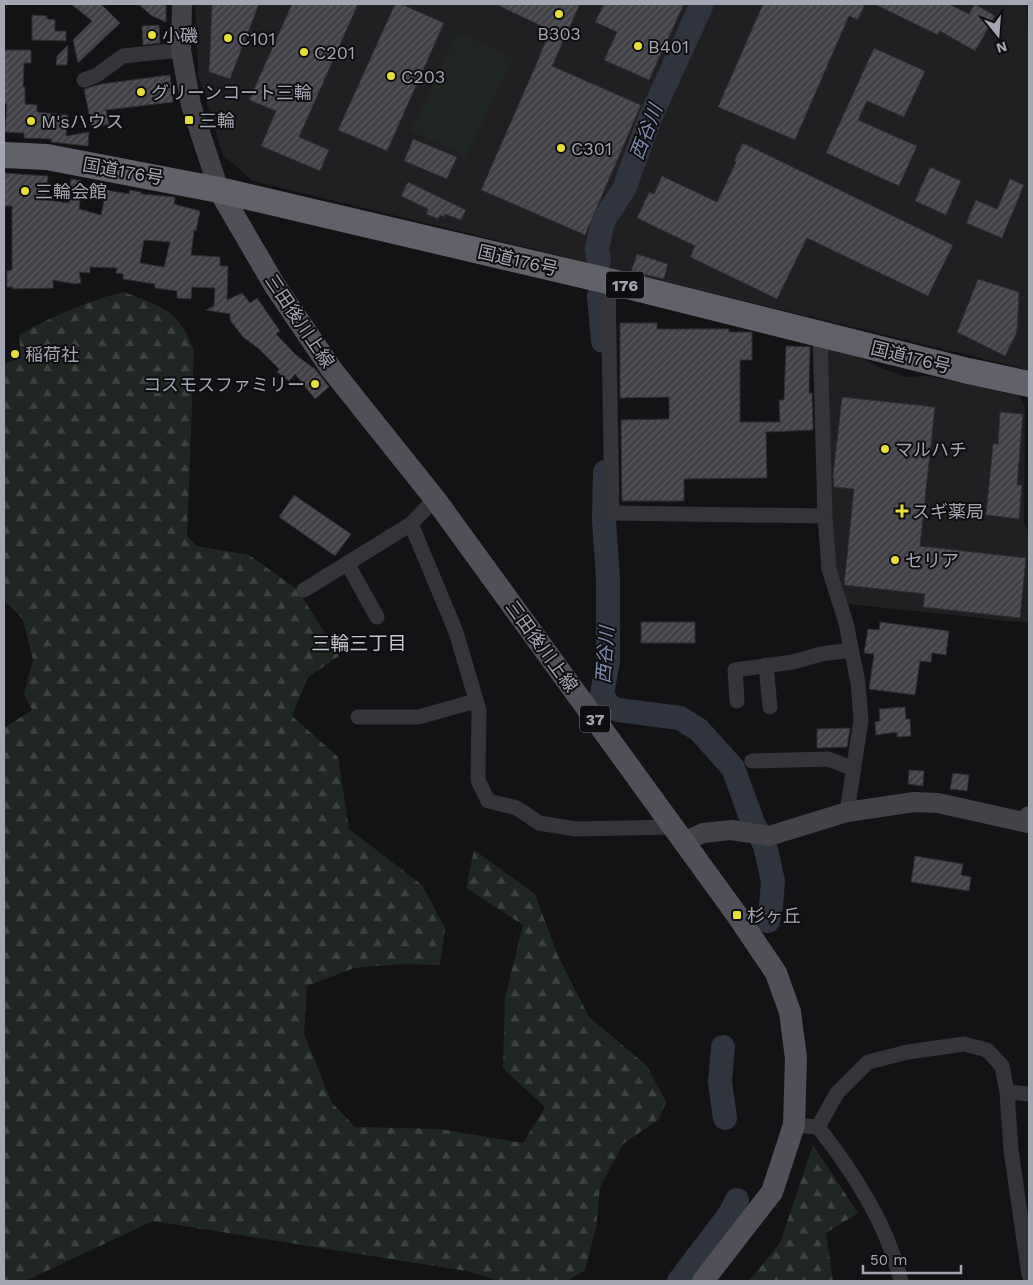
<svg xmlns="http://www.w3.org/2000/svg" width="1033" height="1285" font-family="'Work Sans','Noto Sans JP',sans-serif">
<defs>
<pattern id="forest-firs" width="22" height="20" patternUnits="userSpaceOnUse" patternTransform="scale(1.25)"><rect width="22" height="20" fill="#202723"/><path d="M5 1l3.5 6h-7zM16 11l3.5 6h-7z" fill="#3d4341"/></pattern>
<pattern id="building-hatch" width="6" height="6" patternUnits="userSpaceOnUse" patternTransform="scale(1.25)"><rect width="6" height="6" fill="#434248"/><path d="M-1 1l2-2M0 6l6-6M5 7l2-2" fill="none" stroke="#5b5a60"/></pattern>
</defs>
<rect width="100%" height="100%" fill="#131315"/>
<path fill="#201f21" d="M 195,4 L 1027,4 L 1029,56 L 1029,370 L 253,181 L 223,155 L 198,75 Z
M 826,346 L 853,354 L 881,368 L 906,377 L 929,376 L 1019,396 L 1025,407 L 1024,524 L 1029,533 L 1028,623 L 848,604 L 835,563 L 831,519 Z"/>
<path fill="url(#forest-firs)" d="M 124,292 C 163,308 179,309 194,351 L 187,536 L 196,546 L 249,555 L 298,590 L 339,656 L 308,677 L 292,716 L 338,757 L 349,829 L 422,885 L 445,928 L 440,965 L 401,964 L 354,968 L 307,986 L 304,1034 L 332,1103 L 355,1127 L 439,1129 L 523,1143 L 545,1107 L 503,1068 L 505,997 L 523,925 L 466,888 L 474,850 L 535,894 L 558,956 L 589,1017 L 647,1066 L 666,1102 L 658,1120 L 623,1144 L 600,1187 L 596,1228 L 585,1270 L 567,1281 L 500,1281 L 466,1271 L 153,1221 L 25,1281 L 4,1281 L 4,726 L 6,727 L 32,710 L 24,694 L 33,660 L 23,619 L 4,600 L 4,364 L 21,358 L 19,335 C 48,318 92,299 124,292 Z
M 813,1145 L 858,1213 L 826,1233 L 833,1281 L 749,1281 L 780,1243 Z"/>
<path fill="#202723" d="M 458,32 L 513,58 L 466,157 L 411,131 Z"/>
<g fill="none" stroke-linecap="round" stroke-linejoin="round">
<path stroke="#2f343e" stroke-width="24" d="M 599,261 L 597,249 L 603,221 L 624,189 L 650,118 L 702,4
M 599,296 L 603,341
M 605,472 L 604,520 L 608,579 L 608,661 L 602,694 L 609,706 L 618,710 L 680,718 L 699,730 L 733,768 L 753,823 L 765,845 L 773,881 L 771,906 L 768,921
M 723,1047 L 720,1082 L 725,1118
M 679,1281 L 730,1214 L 737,1200"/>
</g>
<path fill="url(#building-hatch)" stroke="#2e2d30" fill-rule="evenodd" d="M 71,4 L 101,4 L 120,23 L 78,63 L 73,40 L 92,21 Z
M 138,4 L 166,4 L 166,22 L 152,16 Z
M 212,4 L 259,4 L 230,79 L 209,72 Z
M 292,4 L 358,4 L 299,137 L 329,150 L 320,171 L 261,146 L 276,111 L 249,100 Z
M 395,4 L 401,4 L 444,23 L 387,151 L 338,130 Z
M 495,4 L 580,4 L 552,66 L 641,105 L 585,235 L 481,190 L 538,60 L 550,30 Z
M 604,4 L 684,4 L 649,80 L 604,60 L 617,32 L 595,22 Z
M 763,4 L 865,4 L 858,20 L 849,16 L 795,140 L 718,107 Z
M 874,4 L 949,4 L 969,14 L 975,4 L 995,16 L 975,51 L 940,31 L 938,35 Z
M 32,15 L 47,16 L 47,19 L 55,20 L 55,31 L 66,31 L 66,41 L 32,40 Z
M 159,25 L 160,43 L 143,45 L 142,26 Z
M 68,45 L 67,65 L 56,65 L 57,56 Z
M 874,48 L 925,71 L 904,117 L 867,101 L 858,120 L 917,146 L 899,186 L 826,153 Z
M 4,50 L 31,50 L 31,63 L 24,63 L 23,87 L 25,87 L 25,104 L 37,105 L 37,112 L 68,115 L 66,136 L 89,132 L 88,146 L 51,142 L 51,139 L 52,139 L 24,138 L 24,133 L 5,132 L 7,104 L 4,104 Z
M 170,75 L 173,102 L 106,110 L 109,124 L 92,128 L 84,89 L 101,84 Z
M 413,139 L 457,157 L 447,179 L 404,161 Z
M 743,143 L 953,245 L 928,296 L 807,238 L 777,299 L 690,257 L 695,246 L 637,218 L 649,192 L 654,194 L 662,176 L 717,202 L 736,162 L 734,161 Z
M 930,167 L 961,181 L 946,215 L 915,201 Z
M 4,173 L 48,176 L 46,200 L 69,203 L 71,179 L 82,181 L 79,209 L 101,215 L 106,190 L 129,194 L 130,190 L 141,192 L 141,194 L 175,197 L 174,204 L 200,211 L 196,231 L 194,230 L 191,255 L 220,257 L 220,266 L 228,266 L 227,300 L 242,293 L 250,303 L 257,298 L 280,331 L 276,334 L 296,355 L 316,370 L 329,387 L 315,399 L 295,374 L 289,381 L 277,372 L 279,369 L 259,349 L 243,337 L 230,320 L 230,314 L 206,310 L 214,306 L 215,288 L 192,287 L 191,299 L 177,298 L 177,291 L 155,288 L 155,284 L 123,279 L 123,274 L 116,273 L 117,268 L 90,267 L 90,273 L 79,272 L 81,283 L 75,284 L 53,280 L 53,288 L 13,289 L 13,287 L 7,287 L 7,271 L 12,270 L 12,206 L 4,206 ZM 144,240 L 170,242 L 164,267 L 140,263 Z
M 1010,179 L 1024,185 L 1002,238 L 966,223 L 976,200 L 997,209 Z
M 408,182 L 466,210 L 461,220 L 445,214 L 444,217 L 440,215 L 438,219 L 426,214 L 428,209 L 401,196 Z
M 637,254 L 668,264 L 664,279 L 631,271 Z
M 978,279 L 1019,292 L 1017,332 L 1005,356 L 957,332 Z
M 620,323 L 657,323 L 657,329 L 729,329 L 729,332 L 752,332 L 752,360 L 740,360 L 740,422 L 780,422 L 779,400 L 784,400 L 786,346 L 810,347 L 809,393 L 812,393 L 813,430 L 766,432 L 767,478 L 684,479 L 684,501 L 622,501 L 621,420 L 669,419 L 669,397 L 620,398 Z
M 842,397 L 935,407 L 920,546 L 1026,558 L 1020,618 L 923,607 L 925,594 L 844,585 L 854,489 L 834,487 L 833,475 Z
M 1000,412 L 1023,414 L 1017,485 L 1022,485 L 1019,519 L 986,515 L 993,444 L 998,444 Z
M 294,495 L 351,534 L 335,556 L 279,517 Z
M 641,622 L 695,622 L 695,643 L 641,643 Z
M 880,622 L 949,631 L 946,655 L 932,653 L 931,662 L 920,661 L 915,695 L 869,689 L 874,654 L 864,653 L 868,629 L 879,630 Z
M 905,707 L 906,719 L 910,719 L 911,736 L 897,737 L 897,732 L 876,735 L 875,722 L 880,721 L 879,709 Z
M 850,728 L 847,747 L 817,748 L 817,729 Z
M 909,770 L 924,771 L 923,786 L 908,784 Z
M 953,773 L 969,775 L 967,791 L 950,789 Z
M 915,856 L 963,864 L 961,875 L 971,877 L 969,891 L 911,882 Z"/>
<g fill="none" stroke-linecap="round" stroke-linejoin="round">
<path stroke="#353439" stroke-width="15" d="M 84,80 L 97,75 L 123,56 L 181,50
M 608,281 L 612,513 L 825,516
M 820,334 L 825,516 L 829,569 L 846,623 L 858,683 L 861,720 L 847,812
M 435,499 L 411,524 L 456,632 L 479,710 L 478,780 L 488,801 L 517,808 L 539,823 L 576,829 L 673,827
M 347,563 L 377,617
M 304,590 L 411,524
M 766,665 L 770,707
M 737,701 L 735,670 L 793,662 L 821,654 L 851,650
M 358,717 L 418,717 L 476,701
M 752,761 L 828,759 L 854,769
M 1007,1092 L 1029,1094
M 794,1125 L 818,1127 C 854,1173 887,1224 901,1281
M 818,1127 L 837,1093 L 868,1062 L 908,1052 L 964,1044 L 987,1050 L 1002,1066 L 1007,1092 L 1011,1150 L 1029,1275"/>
<path stroke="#434249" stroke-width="20" d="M 182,4 L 181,50 L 191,105 L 219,190
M 683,842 L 703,833 L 731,830 L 769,836 L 847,812 L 914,802 L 938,803 L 1028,823 L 1029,816"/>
<path stroke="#515058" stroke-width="22" d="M 219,190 L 275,286 L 332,370 L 435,499 L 737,915 L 776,973 L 790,1012 L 796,1058 L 794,1125 L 772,1192 L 703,1281"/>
<path stroke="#61616a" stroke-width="26" d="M 4,155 L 47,157 L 219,190 L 608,281 L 968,371 L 1029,384"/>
</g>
<g fill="#e6df39" stroke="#0e0e10" stroke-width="2">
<circle cx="559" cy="14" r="5"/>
<circle cx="152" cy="35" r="5"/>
<circle cx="228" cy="38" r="5"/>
<circle cx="638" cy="46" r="5"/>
<circle cx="304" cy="52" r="5"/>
<circle cx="391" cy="76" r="5"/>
<circle cx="141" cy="92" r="5"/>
<rect x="184" y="115" width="10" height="10" rx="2.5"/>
<circle cx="31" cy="121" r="5"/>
<circle cx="561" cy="148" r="5"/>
<circle cx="25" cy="191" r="5"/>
<circle cx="15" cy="354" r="5"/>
<circle cx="315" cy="384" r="5"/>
<circle cx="885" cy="449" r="5"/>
<path d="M899.5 503.5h5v5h5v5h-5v5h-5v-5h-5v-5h5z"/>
<circle cx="895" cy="560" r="5"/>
<rect x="732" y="910" width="10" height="10" rx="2.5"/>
</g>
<g text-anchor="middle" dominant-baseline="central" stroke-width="4" stroke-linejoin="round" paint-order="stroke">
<g fill="#0e0e10" stroke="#787883" stroke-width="1">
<rect x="606" y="271.5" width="38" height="27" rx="4"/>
<rect x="580" y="705.5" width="30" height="27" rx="4"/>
</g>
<g font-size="16" font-weight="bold" fill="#a5a6b4">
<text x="625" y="285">176</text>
<text x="595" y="719">37</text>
</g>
<g font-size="18" fill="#a5a6b4" stroke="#0e0e10" text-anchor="start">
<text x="559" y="33" text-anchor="middle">B303</text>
<text x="162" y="35">小磯</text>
<text x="238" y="38">C101</text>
<text x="648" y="46">B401</text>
<text x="314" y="52">C201</text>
<text x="401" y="76">C203</text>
<text x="151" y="92">グリーンコート三輪</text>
<text x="199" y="120">三輪</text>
<text x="41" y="121">M'sハウス</text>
<text x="571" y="148">C301</text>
<text x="35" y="191">三輪会館</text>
<text x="25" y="354">稲荷社</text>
<text x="305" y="384" text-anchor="end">コスモスファミリー</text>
<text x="895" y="449">マルハチ</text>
<text x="912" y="511">スギ薬局</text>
<text x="905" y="560">セリア</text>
<text x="747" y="915">杉ヶ丘</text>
</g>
<g font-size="18" fill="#a5a6b4" stroke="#0e0e10">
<text transform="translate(123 171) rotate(10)">国道176号</text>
<text transform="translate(518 260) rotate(13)">国道176号</text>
<text transform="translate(300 321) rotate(56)">三田後川上線</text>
<text transform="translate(911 357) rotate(14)">国道176号</text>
<text transform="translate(542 646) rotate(54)">三田後川上線</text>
</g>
<g font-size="19" font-style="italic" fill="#7e8aae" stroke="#0e0e10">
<text transform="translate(646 132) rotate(-69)">西谷川</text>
<text transform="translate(605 655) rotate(-86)">西谷川</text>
</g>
<g font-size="19" fill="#c6c6d0" stroke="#0e0e10">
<text x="359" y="643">三輪三丁目</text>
</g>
</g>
<rect width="1033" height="1285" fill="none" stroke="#a5a6b4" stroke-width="10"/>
<g transform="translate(998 35) rotate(163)" stroke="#0e0e10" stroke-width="4" paint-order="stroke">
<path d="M0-4L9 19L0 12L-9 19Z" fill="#a5a6b4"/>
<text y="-8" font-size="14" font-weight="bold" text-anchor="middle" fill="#a5a6b4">N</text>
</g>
<path d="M863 1265v8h98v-8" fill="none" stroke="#a5a6b4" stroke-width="2.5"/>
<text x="870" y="1265" font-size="15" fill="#a5a6b4" stroke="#0e0e10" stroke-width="4" paint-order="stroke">50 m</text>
</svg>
